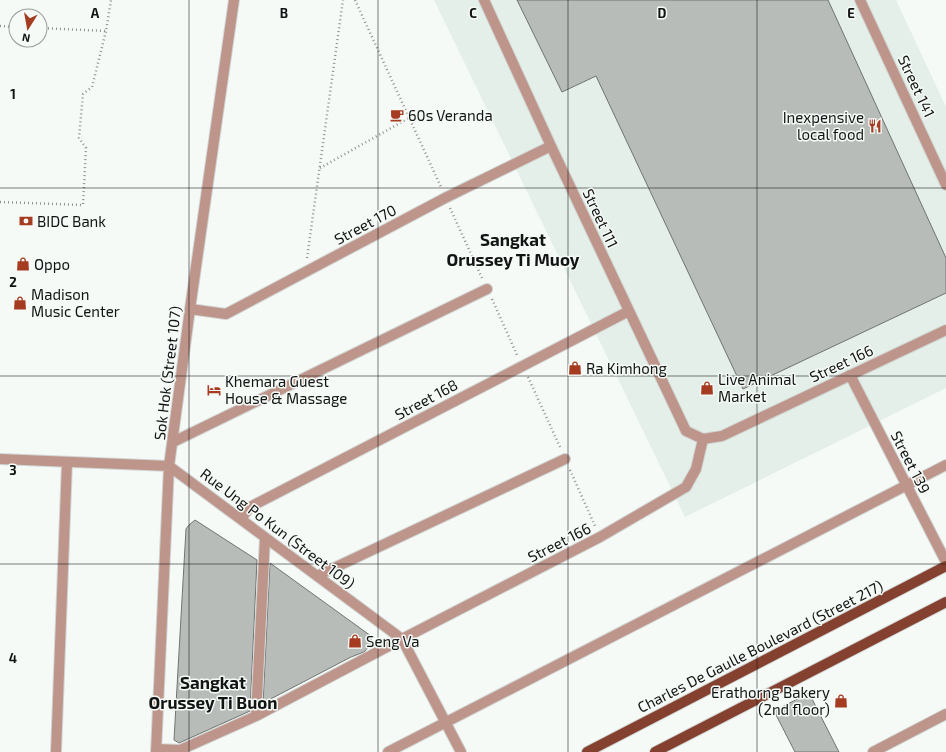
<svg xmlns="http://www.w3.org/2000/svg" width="946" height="752" font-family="'Exo 2',sans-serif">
<rect width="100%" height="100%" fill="#f5faf7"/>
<path fill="#e3efe8" d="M 434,0 L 896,0 L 946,107 L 946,388 L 685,517 Z"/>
<path fill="#b7bcb9" stroke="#707472" d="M 517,0 L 828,0 L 946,258 L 946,293 L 743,389 L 596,76 L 562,92 Z
M 195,520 L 257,560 L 250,711 L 179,743 L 174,740 L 186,529 L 189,525 Z
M 270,563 L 371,636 L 371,644 L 364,652 L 351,657 L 263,703 Z
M 809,693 L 839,752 L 795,752 L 774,711 Z"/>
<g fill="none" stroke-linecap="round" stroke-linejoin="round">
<g stroke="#d1d5d3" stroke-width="12">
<path id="minor" d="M 484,0 L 551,146 L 686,431 L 703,439
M 860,0 L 946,185
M 190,309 L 226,314 L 445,198 L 551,146
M 850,375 L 946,562
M 703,439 L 722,436 L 946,330
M 173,442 L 487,289
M 0,459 L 169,466 L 402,639 L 461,752
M 241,519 L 250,507 L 629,311
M 317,576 L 565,459
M 256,716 L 265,538
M 156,749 L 180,750 L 256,716 L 402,639 L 600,537 L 686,487 L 696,469 L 703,439
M 56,752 L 67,462
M 156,752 L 169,466 L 190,309 L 234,0
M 388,752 L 946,465
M 873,752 L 946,714"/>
</g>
<g stroke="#d1d5d3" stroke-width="12">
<path id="major" d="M 587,752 L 946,566
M 655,752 L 946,602"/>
</g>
<path stroke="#8f9391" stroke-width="2.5" stroke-dasharray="1 3" stroke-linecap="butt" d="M 355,0 L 441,187
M 0,26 L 16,27
M 40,28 L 106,31 L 111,0
M 320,168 L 409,118
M 0,202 L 83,205 L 86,148 L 79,138 L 83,94 L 92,87 L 106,31
M 450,208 L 482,278
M 307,258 L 343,0
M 492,299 L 517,355
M 528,377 L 560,447
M 570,470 L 595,526"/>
<use href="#minor" stroke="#be958a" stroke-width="10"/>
<use href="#major" stroke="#854130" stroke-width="10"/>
</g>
<path fill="none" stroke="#121413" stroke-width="1" stroke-opacity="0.55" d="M 189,0 L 189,752M 378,0 L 378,752M 568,0 L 568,752M 757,0 L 757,752M 0,188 L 946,188M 0,376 L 946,376M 0,564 L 946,564"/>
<defs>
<g id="cafe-bare" transform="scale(1.08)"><path d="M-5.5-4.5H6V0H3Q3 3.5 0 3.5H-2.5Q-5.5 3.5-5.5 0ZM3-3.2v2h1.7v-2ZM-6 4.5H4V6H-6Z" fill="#a53c22" stroke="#f5faf7" stroke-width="2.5" paint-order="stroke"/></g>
<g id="restaurant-bare" transform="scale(1.08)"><path d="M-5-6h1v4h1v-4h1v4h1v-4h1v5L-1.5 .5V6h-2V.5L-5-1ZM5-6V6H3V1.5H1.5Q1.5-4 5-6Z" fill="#a53c22" stroke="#f5faf7" stroke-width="2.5" paint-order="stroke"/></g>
<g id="bank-bare" transform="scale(1.08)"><path d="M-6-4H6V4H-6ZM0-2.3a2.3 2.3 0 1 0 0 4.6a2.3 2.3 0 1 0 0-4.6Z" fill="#a53c22" stroke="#f5faf7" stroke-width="2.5" paint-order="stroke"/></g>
<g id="shop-bare" transform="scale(1.08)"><path d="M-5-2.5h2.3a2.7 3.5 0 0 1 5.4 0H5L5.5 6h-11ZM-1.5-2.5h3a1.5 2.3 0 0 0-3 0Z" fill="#a53c22" stroke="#f5faf7" stroke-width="2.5" paint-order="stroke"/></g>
<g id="hotel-bare" transform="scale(1.08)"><path d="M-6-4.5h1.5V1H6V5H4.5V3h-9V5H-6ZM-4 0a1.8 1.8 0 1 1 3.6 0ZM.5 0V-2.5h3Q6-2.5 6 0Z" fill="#a53c22" stroke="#f5faf7" stroke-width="2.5" paint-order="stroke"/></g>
</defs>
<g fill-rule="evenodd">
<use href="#cafe-bare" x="397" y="115"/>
<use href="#restaurant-bare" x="875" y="126"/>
<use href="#bank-bare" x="26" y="221"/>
<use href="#shop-bare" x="23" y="264"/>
<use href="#shop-bare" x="20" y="303"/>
<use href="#shop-bare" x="575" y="368"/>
<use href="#shop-bare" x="707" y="388"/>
<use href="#hotel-bare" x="214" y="390"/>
<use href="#shop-bare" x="355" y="641"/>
<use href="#shop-bare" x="841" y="701"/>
</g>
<g text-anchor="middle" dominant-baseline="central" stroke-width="3" stroke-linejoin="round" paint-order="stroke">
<g font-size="15" fill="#121413" stroke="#f5faf7">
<text transform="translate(917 86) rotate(65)">Street 141</text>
<text transform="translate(601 218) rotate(65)">Street 111</text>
<text transform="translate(365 224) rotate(-28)">Street 170</text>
<text transform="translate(841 363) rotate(-25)">Street 166</text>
<text transform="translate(167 373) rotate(-83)">Sok Hok (Street 107)</text>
<text transform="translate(426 399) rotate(-28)">Street 168</text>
<text transform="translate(911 462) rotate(63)">Street 139</text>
<text transform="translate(278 528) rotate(37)">Rue Ung Po Kun (Street 109)</text>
<text transform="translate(559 542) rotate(-27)">Street 166</text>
<text transform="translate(760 646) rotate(-27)">Charles De Gaulle Boulevard (Street 217)</text>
</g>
<g font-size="15" fill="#121413" stroke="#f5faf7" text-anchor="start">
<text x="408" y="115">60s Veranda</text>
<text x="864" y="117" text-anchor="end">Inexpensive<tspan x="864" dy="17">local food</tspan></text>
<text x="37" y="221">BIDC Bank</text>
<text x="34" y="264">Oppo</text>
<text x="31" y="294">Madison<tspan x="31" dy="17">Music Center</tspan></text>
<text x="586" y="368">Ra Kimhong</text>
<text x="718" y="379">Live Animal<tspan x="718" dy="17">Market</tspan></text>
<text x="225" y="381">Khemara Guest<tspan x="225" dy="17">House &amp; Massage</tspan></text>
<text x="366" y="641">Seng Va</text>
<text x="830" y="692" text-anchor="end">Erathorng Bakery<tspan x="830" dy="17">(2nd floor)</tspan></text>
</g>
<g font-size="17" font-weight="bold" fill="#121413" stroke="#f5faf7">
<text x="513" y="239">Sangkat<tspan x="513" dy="20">Orussey Ti Muoy</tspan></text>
<text x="213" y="682">Sangkat<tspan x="213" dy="20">Orussey Ti Buon</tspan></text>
</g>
</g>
<g font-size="13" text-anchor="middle" font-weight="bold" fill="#121413" stroke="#f5faf7" stroke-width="3" stroke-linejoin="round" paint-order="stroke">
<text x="95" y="18">A</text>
<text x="284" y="18">B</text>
<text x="473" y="18">C</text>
<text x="662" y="18">D</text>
<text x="851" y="18">E</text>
<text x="13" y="99">1</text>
<text x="13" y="287">2</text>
<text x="13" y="475">3</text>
<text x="13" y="663">4</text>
</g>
<g transform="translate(28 28) rotate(191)"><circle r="19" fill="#f5faf7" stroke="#9a9e9c"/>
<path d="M0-3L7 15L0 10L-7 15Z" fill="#a53c22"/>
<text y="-6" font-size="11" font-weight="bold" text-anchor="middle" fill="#121413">N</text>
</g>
</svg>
